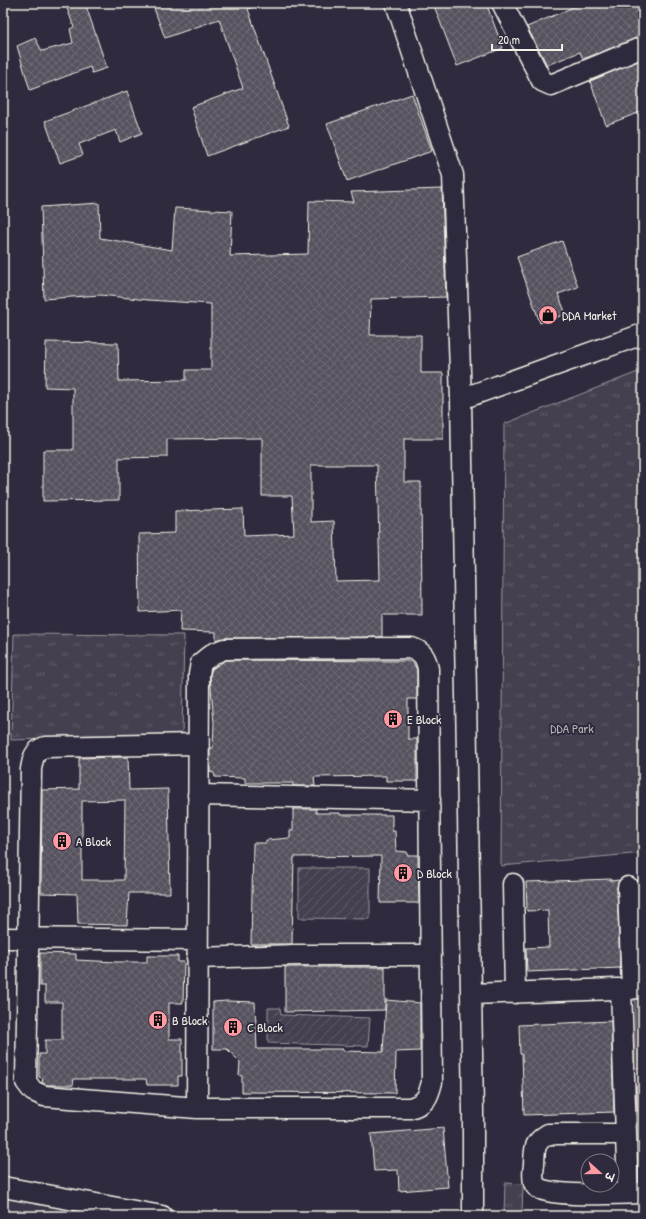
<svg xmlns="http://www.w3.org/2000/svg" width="646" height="1219" font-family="'Patrick Hand','Playpen Sans Deva',sans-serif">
<defs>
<pattern id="grass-tufts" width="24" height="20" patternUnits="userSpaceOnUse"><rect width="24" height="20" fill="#454050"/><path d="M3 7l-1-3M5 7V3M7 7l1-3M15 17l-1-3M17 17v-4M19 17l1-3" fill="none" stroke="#605c69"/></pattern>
<pattern id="garden-furrows" width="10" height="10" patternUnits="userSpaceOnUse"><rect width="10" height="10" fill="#454050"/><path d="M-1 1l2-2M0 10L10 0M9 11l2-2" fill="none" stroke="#605c69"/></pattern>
<pattern id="building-cross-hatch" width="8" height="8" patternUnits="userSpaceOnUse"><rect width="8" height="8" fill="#56525f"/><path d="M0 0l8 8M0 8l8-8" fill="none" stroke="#6f6b76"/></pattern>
</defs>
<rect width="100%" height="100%" fill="#2f2a3d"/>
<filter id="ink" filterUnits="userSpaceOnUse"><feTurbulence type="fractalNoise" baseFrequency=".025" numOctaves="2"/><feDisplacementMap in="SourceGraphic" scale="8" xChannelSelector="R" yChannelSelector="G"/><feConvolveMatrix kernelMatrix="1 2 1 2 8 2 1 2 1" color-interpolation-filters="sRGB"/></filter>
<g filter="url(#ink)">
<path fill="#3b3647" d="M 3,1194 L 264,1216 L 3,1216 Z"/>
<path fill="url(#grass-tufts)" stroke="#9c989c" d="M 643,370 L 643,853 L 501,866 L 504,424 Z
M 14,634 L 184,635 L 182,735 L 11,740 Z
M 635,998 L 643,998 L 643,1068 L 635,1068 Z
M 505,1183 L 523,1184 L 522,1214 L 504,1214 Z"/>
<path fill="url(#garden-furrows)" stroke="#9c989c" d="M 299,868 L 370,868 L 370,919 L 299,918 Z
M 268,1008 L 280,1008 L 281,1015 L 370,1018 L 368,1046 L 268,1043 Z"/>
<path fill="url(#building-cross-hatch)" stroke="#f4f1e8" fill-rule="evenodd" d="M 65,3 L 85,3 L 107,68 L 92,73 L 90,67 L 30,90 L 17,46 L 35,38 L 42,51 L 73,43 L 70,29 L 74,27 Z
M 152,3 L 256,3 L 256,6 L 248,9 L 289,126 L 207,156 L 191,107 L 243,88 L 219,19 L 165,38 Z
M 433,3 L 486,3 L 503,48 L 457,66 Z
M 583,3 L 643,3 L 643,36 L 583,59 L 580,52 L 547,65 L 527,27 Z
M 643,59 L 643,111 L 606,125 L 590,81 Z
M 127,91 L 142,133 L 120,142 L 116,130 L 79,144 L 83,155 L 60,163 L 45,121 Z
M 412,94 L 432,151 L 347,181 L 327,124 Z
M 442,189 L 446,297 L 371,299 L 370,335 L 421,335 L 421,373 L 443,373 L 443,439 L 404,439 L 404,482 L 421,482 L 422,615 L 382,615 L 382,637 L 224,638 L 216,640 L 216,632 L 180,631 L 181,610 L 140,612 L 139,534 L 175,533 L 175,511 L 243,509 L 244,536 L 294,534 L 292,496 L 262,496 L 262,438 L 167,439 L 167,457 L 119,458 L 119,500 L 43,501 L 43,450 L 73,450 L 73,388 L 45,387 L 46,342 L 118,343 L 119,381 L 186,380 L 186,370 L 211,370 L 211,304 L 148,300 L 100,295 L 44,299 L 41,207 L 99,203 L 100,238 L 172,250 L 175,208 L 232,211 L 230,256 L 308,254 L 309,201 L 354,202 L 351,192 ZM 311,465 L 377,465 L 380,580 L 336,581 L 334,521 L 311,522 Z
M 562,241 L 578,287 L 558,294 L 566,314 L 540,323 L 517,257 Z
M 226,660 L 412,661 L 417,670 L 417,699 L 408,699 L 408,739 L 417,739 L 417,781 L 386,781 L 386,776 L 314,777 L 315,786 L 293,786 L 293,783 L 245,783 L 245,778 L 215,777 L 214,773 L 210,772 L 210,748 L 213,748 L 214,723 L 210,675 L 212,669 Z
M 128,757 L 129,790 L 168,789 L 170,893 L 129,893 L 127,925 L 78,924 L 77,894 L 41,893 L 42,790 L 79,789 L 79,758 ZM 125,800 L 124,880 L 82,880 L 82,801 Z
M 293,809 L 316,809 L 316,813 L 340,813 L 340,815 L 392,815 L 392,831 L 395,831 L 396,851 L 407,852 L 408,855 L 418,855 L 419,903 L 380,903 L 381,856 L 294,857 L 292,944 L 251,944 L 253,843 L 266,843 L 266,840 L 290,838 L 290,830 L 293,830 Z
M 611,879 L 611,881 L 619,880 L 617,887 L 620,968 L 527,972 L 526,948 L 549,947 L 548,910 L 527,911 L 526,882 Z
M 643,879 L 643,968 L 639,887 L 637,880 Z
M 40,953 L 76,954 L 76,960 L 117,962 L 147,962 L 147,956 L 178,956 L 178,962 L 184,962 L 183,1003 L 169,1003 L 169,1039 L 182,1039 L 182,1076 L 178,1076 L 178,1085 L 147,1085 L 146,1079 L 74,1079 L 73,1085 L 47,1085 L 42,1083 L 43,1078 L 39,1077 L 39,1054 L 45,1054 L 45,1040 L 62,1040 L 62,1002 L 45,1002 L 45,986 L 40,986 Z
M 285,967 L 385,967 L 385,1010 L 285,1012 Z
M 386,1000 L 420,1003 L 420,1051 L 396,1052 L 395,1093 L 242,1092 L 242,1076 L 239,1075 L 240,1062 L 227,1049 L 213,1049 L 213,1002 L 227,1001 L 255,1002 L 257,1049 L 343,1049 L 343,1051 L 383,1052 Z
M 611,1021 L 614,1112 L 524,1115 L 522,1054 L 520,1054 L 519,1025 Z
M 636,1086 L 643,1086 L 643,1110 L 637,1111 Z
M 443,1128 L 448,1187 L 399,1191 L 398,1170 L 374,1171 L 371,1134 Z"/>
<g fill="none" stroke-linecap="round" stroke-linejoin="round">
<g stroke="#f4f1e8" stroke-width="23">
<path id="minor" d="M 396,3 L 453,175 L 461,399 L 473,1111 L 473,1216
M 502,3 L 542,81 L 551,85 L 643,47
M 461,399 L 643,334
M 198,795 L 430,800
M 513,884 L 515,993
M 628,887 L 632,989
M 3,938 L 197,940
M 197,958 L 297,955 L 431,955
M 621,989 L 628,1193
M 471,994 L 643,988
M 197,1108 L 199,674 L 201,663 L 212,654 L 224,649 L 412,648 C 423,652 426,658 428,669 L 432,1082 C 428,1098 426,1103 410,1108 L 197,1108 L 44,1096 L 33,1091 L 26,1082 L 31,769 C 33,758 34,751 45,747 L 197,744
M 626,1134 L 548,1134 C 533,1143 535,1149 534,1164 C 533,1171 532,1179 535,1185 C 543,1199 625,1193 643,1193
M 3,1187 L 162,1216"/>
</g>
<use href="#minor" stroke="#2f2a3d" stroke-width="20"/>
</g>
</g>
<defs>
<g id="shop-disc" transform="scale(1)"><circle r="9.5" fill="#ff9aa2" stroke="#2f2a3d"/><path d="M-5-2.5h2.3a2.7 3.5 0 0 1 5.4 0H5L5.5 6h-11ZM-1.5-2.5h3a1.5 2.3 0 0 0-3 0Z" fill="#111"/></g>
<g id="building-disc" transform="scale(1)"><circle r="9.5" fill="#ff9aa2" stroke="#2f2a3d"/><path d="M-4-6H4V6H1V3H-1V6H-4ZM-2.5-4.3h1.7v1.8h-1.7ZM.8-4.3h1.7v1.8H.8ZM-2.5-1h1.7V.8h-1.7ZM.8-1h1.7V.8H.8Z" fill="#111"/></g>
</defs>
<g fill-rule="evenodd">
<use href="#shop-disc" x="548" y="315"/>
<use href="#building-disc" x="393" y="719"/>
<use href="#building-disc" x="62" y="841"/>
<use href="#building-disc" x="403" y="873"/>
<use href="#building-disc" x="158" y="1020"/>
<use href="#building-disc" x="233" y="1027"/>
</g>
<g text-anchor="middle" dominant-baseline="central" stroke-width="4" stroke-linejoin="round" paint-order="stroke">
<g font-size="13" fill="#f4f1e8" stroke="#2f2a3d" text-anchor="start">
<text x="562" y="315">DDA Market</text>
<text x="407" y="719">E Block</text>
<text x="76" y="841">A Block</text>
<text x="417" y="873">D Block</text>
<text x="172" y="1020">B Block</text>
<text x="247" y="1027">C Block</text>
</g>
<g font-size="13" fill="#b7b3b3" stroke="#2f2a3d">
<text x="572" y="728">DDA Park</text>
</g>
</g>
<rect width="646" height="1219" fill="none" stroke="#2f2a3d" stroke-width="16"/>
<rect x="8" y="8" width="630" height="1203" fill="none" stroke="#f4f1e8" stroke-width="1.5" filter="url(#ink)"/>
<g transform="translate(600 1173) rotate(111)"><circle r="19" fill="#2f2a3d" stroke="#7e7a81"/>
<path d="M0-3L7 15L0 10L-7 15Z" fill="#ff9aa2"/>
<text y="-6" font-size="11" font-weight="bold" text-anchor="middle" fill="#f4f1e8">उ</text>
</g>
<path d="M492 44v6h70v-6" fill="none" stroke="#f4f1e8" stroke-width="2"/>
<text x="498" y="44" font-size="12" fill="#f4f1e8" stroke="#2f2a3d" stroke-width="3" paint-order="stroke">20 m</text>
</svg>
